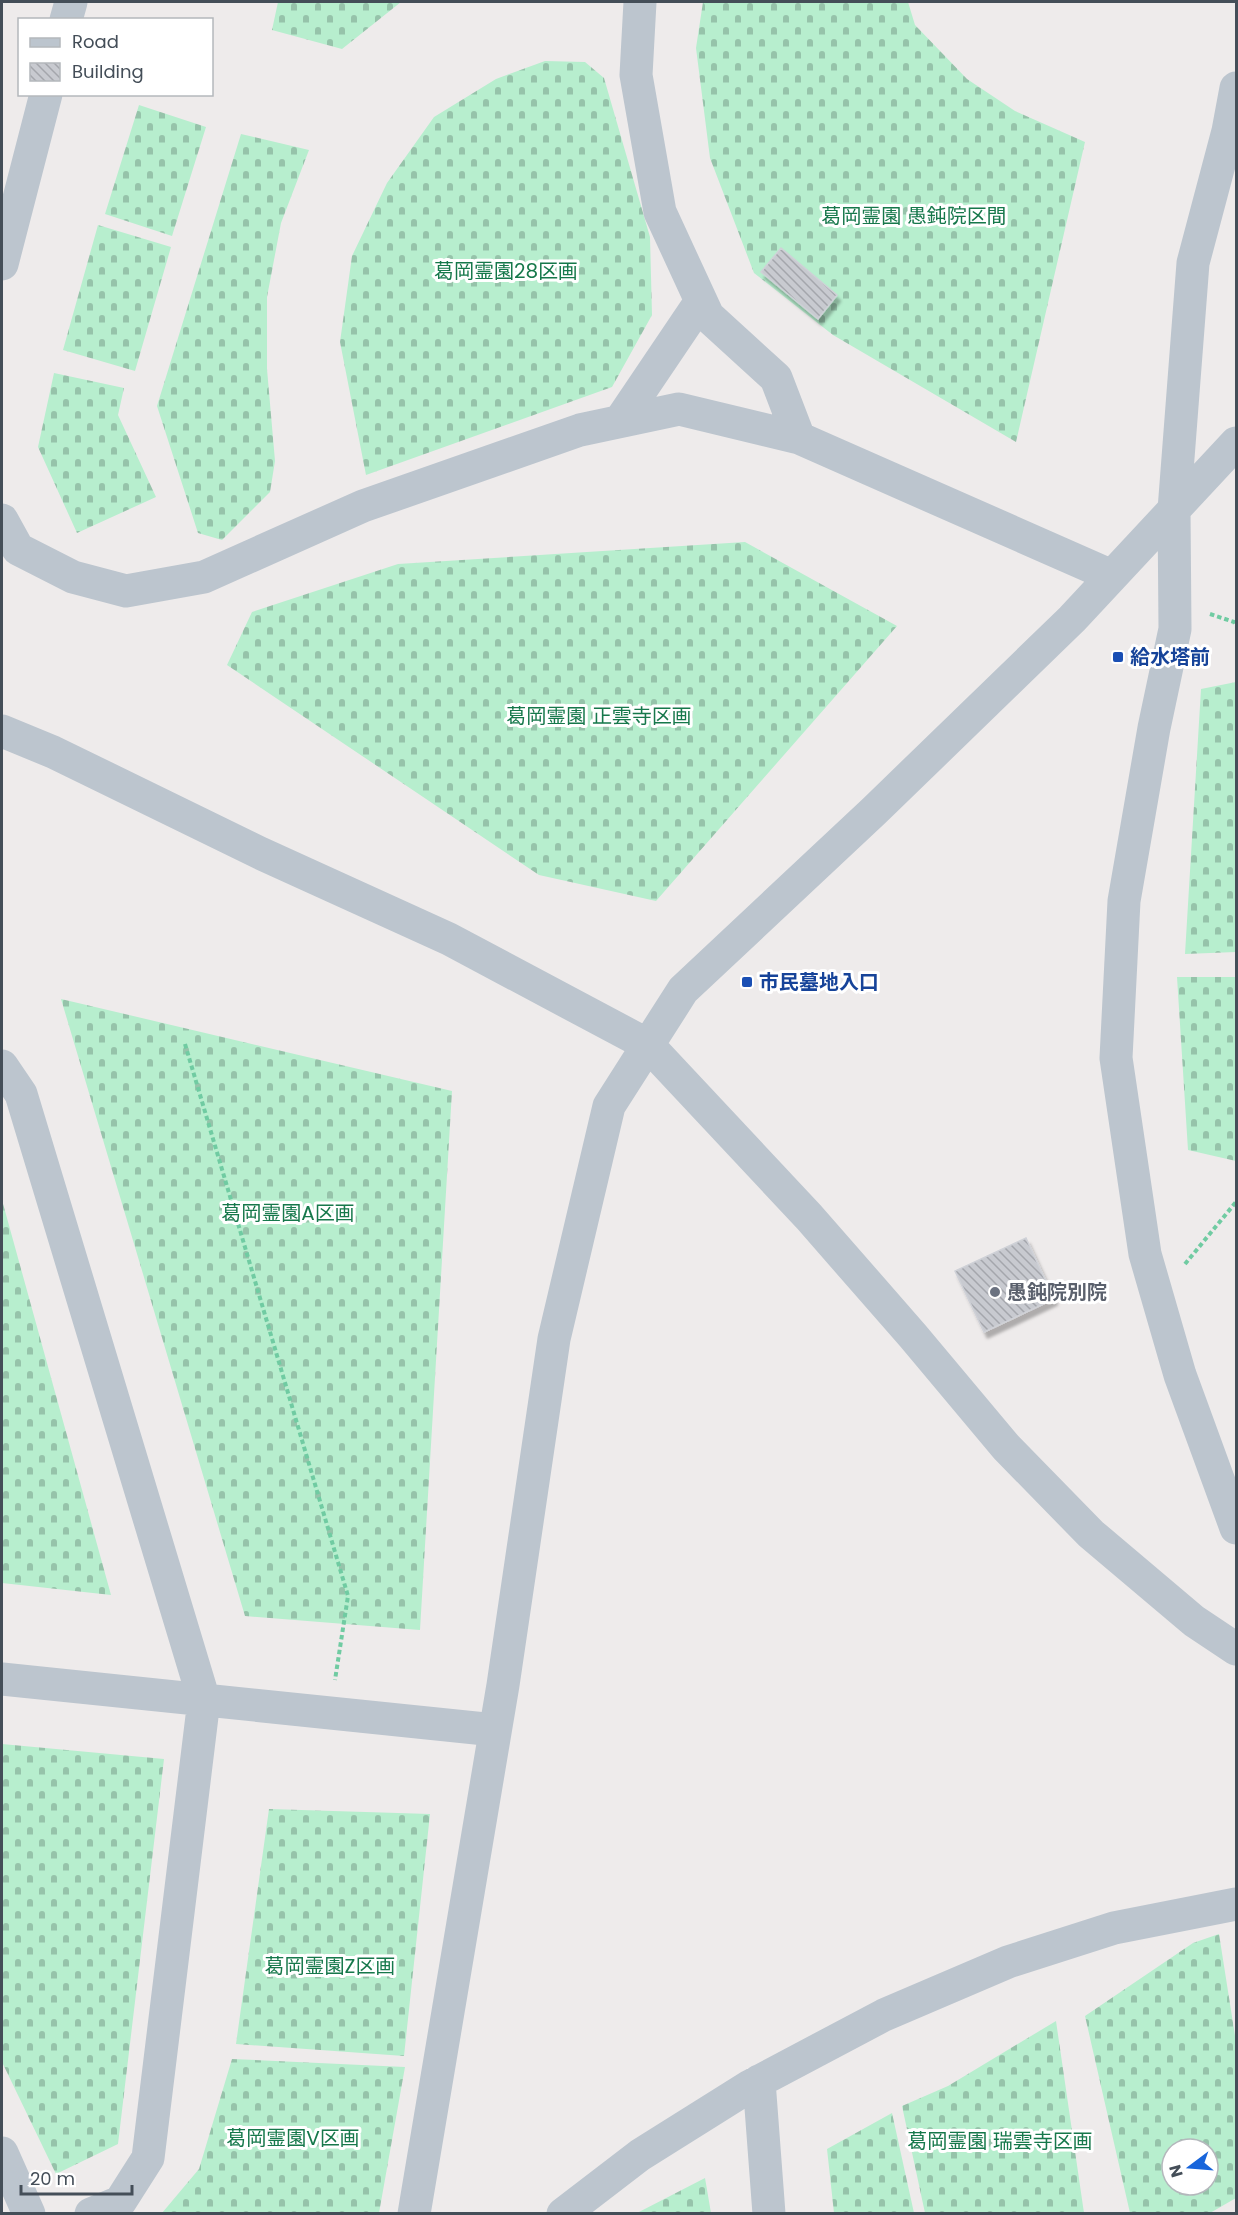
<svg xmlns="http://www.w3.org/2000/svg" width="1238" height="2215" font-family="Poppins,'Noto Sans JP',sans-serif">
<defs>
<pattern id="cemetery-stones" width="16" height="16" patternUnits="userSpaceOnUse" patternTransform="scale(1.5)"><rect width="16" height="16" fill="#b7eece"/><path d="M2 7V4a2 2 0 0 1 4 0v3zM10 15v-3a2 2 0 0 1 4 0v3z" fill="#96c3aa"/></pattern>
<pattern id="building-back-hatch" width="6" height="6" patternUnits="userSpaceOnUse" patternTransform="scale(1.5)"><rect width="6" height="6" fill="#c8cad0"/><path d="M-1 5l2 2M0 0l6 6M5-1l2 2" fill="none" stroke="#a4a6ac"/></pattern>
<filter id="shadow"><feDropShadow dx="3.5" dy="6" stdDeviation="1.5" flood-color="#0004"/></filter>
</defs>
<rect width="100%" height="100%" fill="#eeebeb"/>
<path fill="url(#cemetery-stones)" fill-rule="evenodd" d="M 278,2 L 401,2 L 342,49 L 272,30 Z
M 703,2 L 908,2 L 915,25 L 967,79 L 1015,111 L 1085,142 L 1016,442 L 833,335 L 754,273 L 710,158 L 696,48 Z
M 545,61 L 585,62 L 604,78 L 650,237 L 652,315 L 612,387 L 366,475 L 340,342 L 352,256 L 387,183 L 434,117 L 496,79 Z
M 139,105 L 206,127 L 172,236 L 105,214 Z
M 241,134 L 309,150 L 281,223 L 267,297 L 267,369 L 275,461 L 270,492 L 222,540 L 198,533 L 157,406 Z
M 98,225 L 171,247 L 135,371 L 63,350 Z
M 54,373 L 124,388 L 118,415 L 156,497 L 77,533 L 38,447 Z
M 745,542 L 897,626 L 656,901 L 539,875 L 227,665 L 252,612 L 398,564 Z
M 1236,682 L 1236,952 L 1185,954 L 1201,689 Z
M 1177,977 L 1236,977 L 1236,1161 L 1188,1150 Z
M 61,999 L 452,1091 L 420,1630 L 245,1616 Z
M 2,1200 L 111,1595 L 2,1583 Z
M 2,1744 L 164,1759 L 118,2144 L 56,2174 L 2,2062 Z
M 269,1809 L 430,1814 L 404,2056 L 236,2044 Z
M 1219,1934 L 1236,2042 L 1236,2198 L 1210,2213 L 1130,2213 L 1085,2016 L 1193,1943 ZM 1172,2149 L 1208,2149 L 1208,2185 L 1172,2185 Z
M 1056,2021 L 1084,2213 L 925,2213 L 902,2106 L 948,2086 Z
M 232,2059 L 405,2067 L 379,2213 L 162,2213 L 199,2169 Z
M 892,2113 L 914,2213 L 834,2213 L 827,2149 Z
M 705,2178 L 711,2213 L 637,2213 Z"/>
<path fill="url(#building-back-hatch)" stroke="#cfd1d7" stroke-width="1.5" filter="url(#shadow)" d="M 781,248 L 837,295 L 818,319 L 761,272 Z
M 1026,1238 L 1054,1299 L 984,1332 L 955,1271 Z"/>
<g fill="none" stroke-linecap="round" stroke-linejoin="round">
<path stroke="#70cba2" stroke-width="4" stroke-dasharray="4.5 3" stroke-linecap="butt" d="M 1210,614 L 1234,622 L 1236,626
M 185,1044 L 348,1596 L 335,1680
M 1185,1264 L 1236,1202"/>
<path stroke="#bcc5ce" stroke-width="33" d="M 640,2 L 636,75 L 660,212 L 708,316 L 776,378 L 799,438
M 66,20 L 71,2
M 1236,88 L 1228,131 L 1193,263 L 1174,510 L 1175,629 L 1154,728 L 1124,901 L 1116,1058 L 1145,1254 L 1180,1375 L 1236,1528
M 2,264 L 46,94
M 620,421 L 701,301
M 2,520 L 18,549 L 73,577 L 126,591 L 204,577 L 363,506 L 580,430 L 679,409 L 799,438 L 1112,576
M 2,731 L 53,752 L 260,853 L 449,939 L 648,1045 L 809,1217 L 913,1336 L 1006,1447 L 1091,1534 L 1194,1621 L 1236,1649
M 2,1066 L 21,1094 L 204,1700 L 148,2158 L 120,2202 L 91,2214
M 2,1679 L 495,1730
M 759,2081 L 769,2214
M 2,2153 L 29,2214
M 414,2214 L 503,1685 L 554,1339 L 609,1106 L 683,990 L 874,811 L 1072,619 L 1236,443
M 563,2214 L 640,2155 L 750,2086 L 884,2015 L 1008,1962 L 1114,1928 L 1236,1904"/>
</g>
<g fill="#1a4fb4" stroke="#fff" stroke-width="2">
<rect x="1112" y="651" width="12" height="12" rx="3"/>
<rect x="741" y="976" width="12" height="12" rx="3"/>
</g>
<circle fill="#6b7280" stroke="#fff" stroke-width="2" cx="995" cy="1292" r="6"/>
<g text-anchor="middle" dominant-baseline="central" stroke-width="6" stroke-linejoin="round" paint-order="stroke">
<g font-size="20" fill="#16784b" stroke="#fff">
<text x="914" y="216">葛岡霊園 愚鈍院区間</text>
<text x="506" y="271">葛岡霊園28区画</text>
<text x="599" y="716">葛岡霊園 正雲寺区画</text>
<text x="288" y="1213">葛岡霊園A区画</text>
<text x="330" y="1966">葛岡霊園Z区画</text>
<text x="293" y="2138">葛岡霊園V区画</text>
<text x="1000" y="2141">葛岡霊園 瑞雲寺区画</text>
</g>
<g font-size="20" font-weight="bold" fill="#164399" stroke="#fff" text-anchor="start">
<text x="1130" y="657">給水塔前</text>
<text x="759" y="982">市民墓地入口</text>
</g>
<g font-size="20" font-weight="bold" fill="#5b616d" stroke="#fff" text-anchor="start">
<text x="1007" y="1292">愚鈍院別院</text>
</g>
</g>
<rect width="1238" height="2215" fill="none" stroke="#444e58" stroke-width="6"/>
<rect x="18" y="18" width="195" height="78" fill="#ffffff" stroke="#b4b8bc" stroke-width="1.5"/>
<rect x="30" y="38" width="30" height="9" fill="#bcc5ce" stroke="#b4b8bc" stroke-width="1.5"/>
<text x="72" y="48" font-size="18" fill="#444e58">Road</text>
<rect x="30" y="63" width="30" height="18" fill="url(#building-back-hatch)" stroke="#b4b8bc" stroke-width="1.5"/>
<text x="72" y="78" font-size="18" fill="#444e58">Building</text>
<g transform="translate(1190 2167) rotate(254)"><circle r="28" fill="#ffffff" stroke="#b4b8bc" stroke-width="1.5"/>
<path d="M0-4.5L10 22L0 15L-10 22Z" fill="#1865db"/>
<text y="-9" font-size="16" font-weight="bold" text-anchor="middle" fill="#444e58">N</text>
</g>
<path d="M21 2185v9h111v-9" fill="none" stroke="#444e58" stroke-width="3"/>
<text x="30" y="2185" font-size="18" fill="#444e58" stroke="#ffffff" stroke-width="4.5" paint-order="stroke">20 m</text>
</svg>
